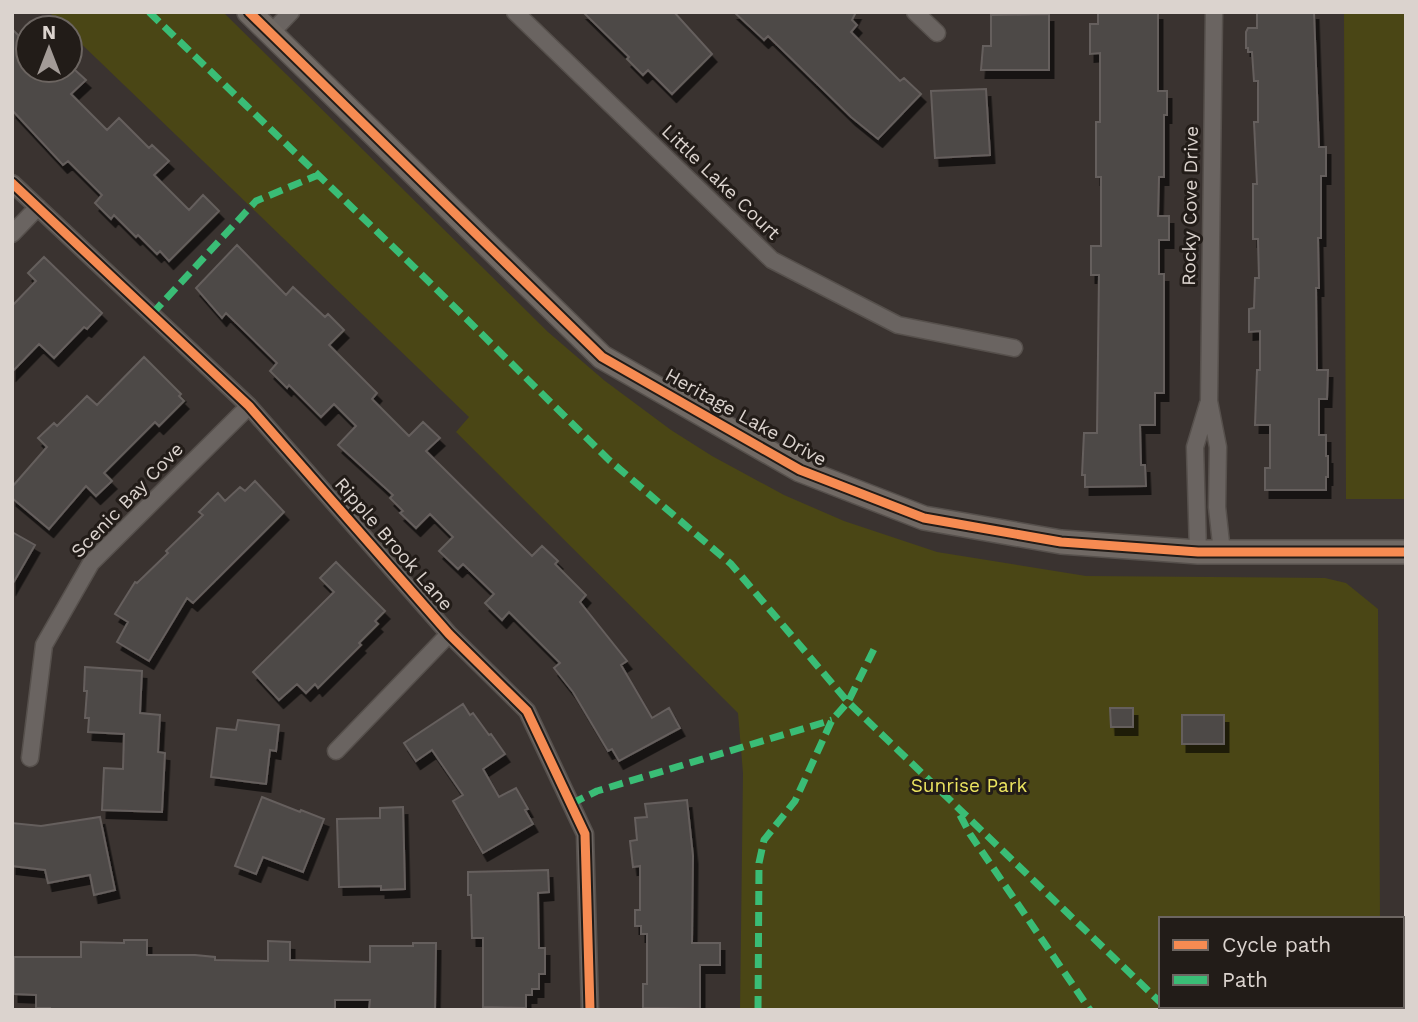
<svg xmlns="http://www.w3.org/2000/svg" width="1418" height="1022" font-family="'Work Sans',sans-serif">
<defs>
<filter id="shadow"><feDropShadow dx="4.5" dy="8" stdDeviation="0" flood-color="#0009"/></filter>
</defs>
<rect width="100%" height="100%" fill="#3a3330"/>
<path fill="#4a4615" d="M 49,12 L 223,12 L 548,332 L 605,381 L 671,430 L 712,456 L 784,495 L 844,521 L 937,552 L 1086,576 L 1325,578 L 1346,583 L 1378,609 L 1380,919 L 1161,919 L 1161,1006 L 1380,1006 L 1380,1010 L 740,1010 L 743,773 L 738,713 L 456,432 L 469,417 L 70,33 L 70,28 L 65,28 Z
M 1344,12 L 1406,12 L 1406,499 L 1346,499 Z"/>
<path fill="#4e4847" stroke="#655f5d" stroke-width="2" filter="url(#shadow)" d="M 583,12 L 674,12 L 712,54 L 672,94 L 648,70 L 643,75 L 627,59 L 629,57 Z
M 734,12 L 856,12 L 852,20 L 857,25 L 851,32 L 900,81 L 904,78 L 921,94 L 878,139 L 851,117 L 768,36 L 764,40 Z
M 1098,12 L 1158,12 L 1158,91 L 1167,91 L 1167,115 L 1164,115 L 1164,177 L 1159,177 L 1158,216 L 1169,216 L 1169,240 L 1159,240 L 1159,274 L 1164,274 L 1164,393 L 1155,393 L 1155,425 L 1140,425 L 1141,465 L 1145,465 L 1146,486 L 1085,487 L 1085,475 L 1082,475 L 1084,433 L 1097,433 L 1099,275 L 1091,275 L 1091,246 L 1101,246 L 1101,177 L 1096,177 L 1096,122 L 1100,122 L 1100,53 L 1090,54 L 1090,24 L 1098,24 Z
M 1257,12 L 1314,12 L 1319,147 L 1326,147 L 1326,176 L 1321,176 L 1321,238 L 1318,238 L 1319,288 L 1316,288 L 1317,370 L 1328,370 L 1327,399 L 1319,399 L 1319,435 L 1326,435 L 1326,456 L 1328,456 L 1328,477 L 1326,477 L 1326,490 L 1265,490 L 1265,468 L 1270,468 L 1270,425 L 1255,425 L 1257,370 L 1260,370 L 1260,331 L 1249,332 L 1249,309 L 1254,308 L 1255,278 L 1259,278 L 1258,239 L 1253,239 L 1253,184 L 1257,184 L 1254,122 L 1258,122 L 1258,81 L 1254,81 L 1252,52 L 1248,52 L 1248,48 L 1246,48 L 1246,32 L 1248,28 L 1257,28 Z
M 1049,14 L 1049,70 L 981,70 L 983,46 L 991,46 L 991,15 Z
M 12,29 L 28,45 L 28,70 L 75,70 L 86,80 L 71,94 L 107,130 L 119,118 L 149,148 L 152,145 L 169,161 L 154,175 L 189,210 L 203,195 L 219,211 L 169,261 L 160,251 L 157,254 L 138,235 L 136,237 L 114,215 L 111,219 L 95,203 L 102,195 L 68,161 L 63,165 L 12,110 Z
M 986,89 L 990,155 L 935,158 L 931,91 Z
M 237,245 L 286,295 L 293,287 L 325,317 L 328,314 L 344,330 L 329,345 L 377,393 L 372,399 L 409,436 L 423,422 L 440,438 L 426,451 L 532,556 L 542,546 L 558,561 L 555,564 L 586,595 L 580,602 L 627,661 L 621,665 L 652,718 L 669,708 L 680,728 L 619,761 L 612,749 L 608,751 L 573,692 L 554,668 L 560,663 L 509,612 L 502,620 L 485,603 L 494,594 L 463,564 L 458,569 L 439,551 L 453,537 L 430,514 L 416,528 L 400,513 L 403,511 L 390,498 L 393,495 L 338,445 L 356,426 L 334,404 L 321,417 L 289,385 L 287,388 L 270,371 L 277,363 L 226,313 L 222,318 L 196,288 Z
M 44,257 L 102,313 L 87,329 L 84,327 L 54,358 L 39,344 L 12,372 L 12,306 L 36,281 L 28,273 Z
M 144,357 L 181,394 L 179,396 L 184,401 L 159,426 L 155,422 L 104,473 L 112,481 L 96,496 L 86,486 L 49,529 L 12,498 L 12,487 L 47,447 L 38,438 L 54,423 L 57,426 L 87,396 L 97,405 Z
M 255,481 L 284,512 L 193,603 L 187,598 L 149,661 L 117,642 L 128,622 L 115,614 L 135,582 L 137,583 L 168,553 L 166,551 L 203,515 L 199,512 L 218,493 L 225,501 L 240,487 L 245,491 Z
M 12,532 L 35,545 L 12,585 Z
M 336,562 L 385,611 L 375,621 L 378,624 L 359,643 L 361,645 L 318,688 L 315,684 L 306,693 L 297,684 L 279,700 L 253,672 L 334,592 L 320,578 Z
M 85,667 L 142,671 L 140,713 L 160,715 L 158,752 L 165,753 L 162,812 L 102,810 L 104,768 L 123,769 L 124,734 L 88,732 L 89,718 L 85,718 L 87,691 L 84,691 Z
M 463,704 L 470,715 L 473,713 L 489,735 L 491,734 L 505,754 L 483,769 L 499,797 L 516,788 L 528,809 L 525,810 L 533,824 L 483,853 L 453,801 L 463,795 L 432,750 L 416,761 L 404,743 Z
M 1110,708 L 1133,708 L 1133,727 L 1111,727 Z
M 1182,715 L 1224,715 L 1224,744 L 1182,744 Z
M 238,720 L 279,725 L 276,751 L 270,750 L 266,784 L 211,777 L 217,728 L 236,730 Z
M 262,797 L 300,812 L 301,810 L 324,819 L 303,872 L 263,857 L 256,874 L 235,866 Z
M 687,800 L 693,856 L 692,943 L 720,943 L 720,965 L 700,965 L 700,1009 L 643,1008 L 643,984 L 647,984 L 647,934 L 641,934 L 641,926 L 635,926 L 635,910 L 640,910 L 640,866 L 633,867 L 630,841 L 637,840 L 635,818 L 647,817 L 645,804 Z
M 403,807 L 405,889 L 381,890 L 381,886 L 339,887 L 337,819 L 380,818 L 380,808 Z
M 100,817 L 115,890 L 94,895 L 90,875 L 48,883 L 45,870 L 12,866 L 12,823 L 41,826 Z
M 548,870 L 549,892 L 538,893 L 539,948 L 545,948 L 545,974 L 539,974 L 539,989 L 532,989 L 532,995 L 526,995 L 526,1008 L 483,1007 L 483,938 L 472,938 L 471,895 L 468,895 L 468,872 Z
M 124,940 L 147,940 L 147,955 L 195,955 L 215,957 L 215,960 L 268,961 L 268,941 L 290,942 L 290,960 L 370,962 L 370,946 L 413,946 L 413,943 L 436,943 L 435,1010 L 369,1010 L 370,1000 L 335,1000 L 335,1010 L 50,1010 L 50,1008 L 36,1008 L 36,995 L 14,994 L 14,957 L 81,957 L 81,942 L 124,943 Z"/>
<g fill="none" stroke-linecap="round" stroke-linejoin="round">
<g stroke="#56504c" stroke-width="19">
<path id="street" d="M 515,12 L 772,260 L 898,325 L 1014,348
M 915,12 L 937,33
M 1214,12 L 1209,401 L 1218,447 L 1217,507 L 1222,552
M 271,33 L 291,12
M 12,183 L 249,406 L 449,634 L 527,711 L 585,834 L 590,1010
M 12,234 L 38,207
M 1198,552 L 1195,447 L 1208,404
M 336,751 L 449,634
M 30,758 L 44,645 L 91,563 L 249,406"/>
</g>
<g stroke="#56504c" stroke-width="26">
<path id="secondary" d="M 249,12 L 602,357 L 800,470 L 924,518 L 1061,542 L 1198,552 L 1406,552"/>
</g>
<use href="#street" stroke="#6a6461" stroke-width="16"/>
<use href="#secondary" stroke="#706964" stroke-width="23"/>
<path stroke="#3abd76" stroke-width="7" stroke-dasharray="14 7" stroke-linecap="butt" d="M 149,12 L 416,269 L 609,460 L 731,564 L 848,702 L 1161,1003
M 152,314 L 256,201 L 318,175
M 571,804 L 597,791 L 832,720
M 960,815 L 970,834 L 1090,1010
M 758,1010 L 759,863 L 764,840 L 795,801 L 832,720 L 848,702 L 876,645"/>
<g stroke="#221c18" stroke-width="13">
<path id="cycleway" d="M 249,12 L 602,357 L 800,470 L 924,518 L 1061,542 L 1198,552 L 1406,552
M 12,183 L 249,406 L 449,634 L 527,711 L 585,834 L 590,1010"/>
</g>
<use href="#cycleway" stroke="#f68b52" stroke-width="9"/>
</g>
<g text-anchor="middle" dominant-baseline="central" stroke-width="6" stroke-linejoin="round" paint-order="stroke">
<g font-size="19" fill="#dbd3ce" stroke="#221c18">
<text transform="translate(721 182) rotate(44)">Little Lake Court</text>
<text transform="translate(1190 206) rotate(-89)">Rocky Cove Drive</text>
<text transform="translate(746 417) rotate(29)">Heritage Lake Drive</text>
<text transform="translate(127 500) rotate(-46)">Scenic Bay Cove</text>
<text transform="translate(394 544) rotate(49)">Ripple Brook Lane</text>
</g>
<g font-size="19" fill="#ece460" stroke="#221c18">
<text x="969" y="785">Sunrise Park</text>
</g>
</g>
<rect width="1418" height="1022" fill="none" stroke="#dbd3ce" stroke-width="28"/>
<rect x="1159" y="917" width="245" height="91" fill="#221c18" stroke="#6c6561" stroke-width="2"/>
<rect x="1173" y="940" width="35" height="10" fill="#f68b52" stroke="#6c6561" stroke-width="2"/>
<text x="1222" y="952" font-size="21" fill="#dbd3ce">Cycle path</text>
<rect x="1173" y="975" width="35" height="10" fill="#3abd76" stroke="#6c6561" stroke-width="2"/>
<text x="1222" y="987" font-size="21" fill="#dbd3ce">Path</text>
<g transform="translate(49 49)"><circle r="33" fill="#221c18" stroke="#6c6561" stroke-width="2"/>
<path d="M0-5L12 26L0 18L-12 26Z" fill="#a39b97"/>
<text y="-10" font-size="19" font-weight="bold" text-anchor="middle" fill="#dbd3ce">N</text>
</g>
</svg>
